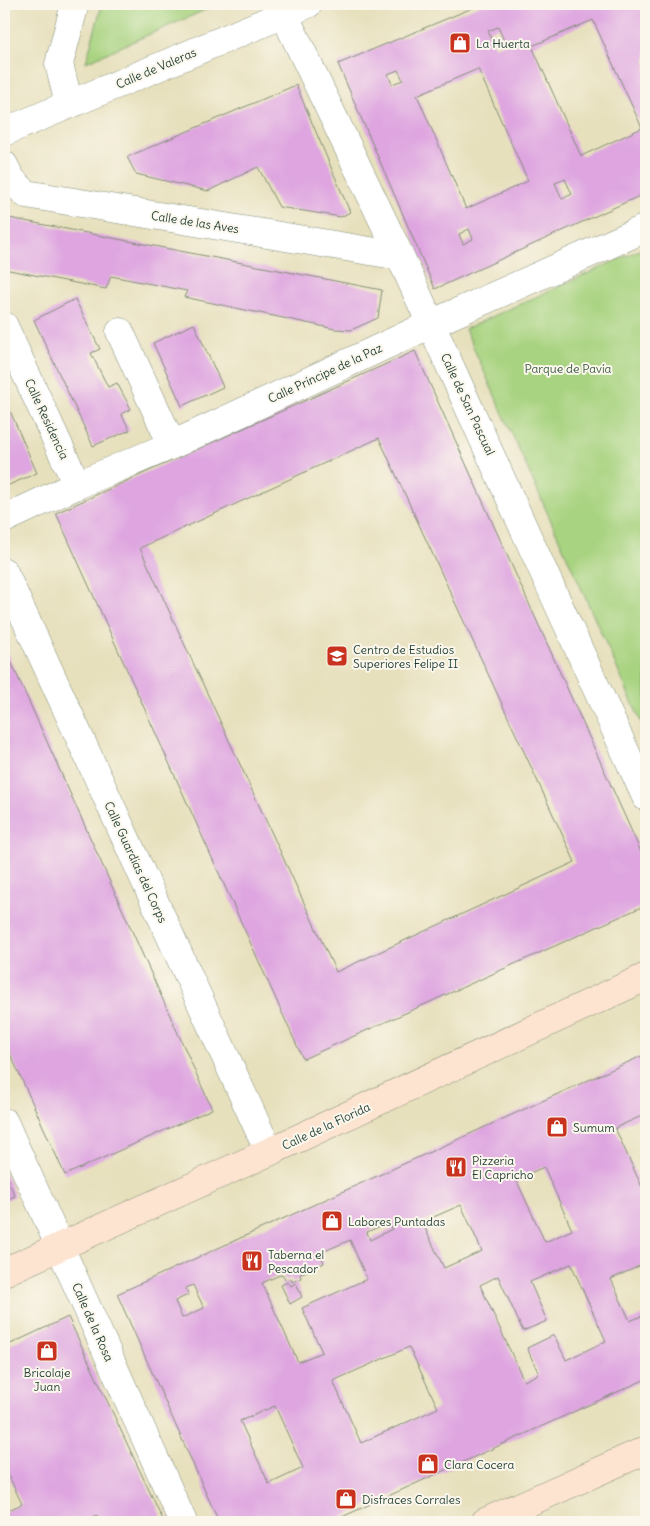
<svg xmlns="http://www.w3.org/2000/svg" width="650" height="1526" font-family="Delius,sans-serif">
<rect width="100%" height="100%" fill="#fbf7ec"/>
<filter id="ink" filterUnits="userSpaceOnUse"><feTurbulence type="fractalNoise" baseFrequency=".02" numOctaves="2"/><feDisplacementMap in="SourceGraphic" scale="10" xChannelSelector="R" yChannelSelector="G"/><feConvolveMatrix kernelMatrix="1 2 1 2 8 2 1 2 1" color-interpolation-filters="sRGB"/></filter>
<filter id="wash" filterUnits="userSpaceOnUse"><feTurbulence type="fractalNoise" baseFrequency=".0096" numOctaves="4" result="noise"/><feDisplacementMap in="SourceGraphic" scale="20" xChannelSelector="R" yChannelSelector="G"/><feGaussianBlur stdDeviation="1.12" result="paint"/><feColorMatrix in="noise" values="0 0 0 0 0 0 0 0 0 0 0 0 0 0 0 0 0 1.4 0 .05"/><feComposite in="paint" operator="in"/></filter>
<g filter="url(#wash)">
<rect width="100%" height="100%" fill="#e7e0bd"/>
<path fill="#a8d380" stroke="#64885a" d="M 102,4 L 219,4 L 86,62 Z
M 646,247 L 646,733 L 465,329 Z"/>
<g id="blocks">
<path fill="#dea5e0" fill-rule="evenodd" d="M 482,4 L 646,4 L 646,193 L 435,289 L 338,64 ZM 593,20 L 642,128 L 581,156 L 532,46 ZM 498,27 L 505,43 L 495,47 L 488,31 ZM 478,69 L 528,181 L 466,209 L 417,95 ZM 398,70 L 403,80 L 392,84 L 388,74 ZM 565,179 L 572,194 L 562,199 L 555,183 ZM 469,229 L 473,239 L 463,244 L 459,234 Z
M 296,85 L 350,212 L 341,217 L 279,207 L 258,167 L 208,191 L 136,174 L 127,157 Z
M 4,217 L 382,290 L 378,318 L 351,330 L 335,329 L 184,297 L 187,291 L 111,276 L 106,289 L 4,269 Z
M 75,299 L 100,349 L 91,353 L 108,387 L 117,383 L 131,409 L 121,414 L 130,430 L 93,446 L 34,320 Z
M 194,324 L 223,387 L 182,406 L 153,343 Z
M 415,351 L 646,863 L 646,905 L 303,1059 L 56,513 ZM 379,438 L 575,862 L 336,972 L 140,548 Z
M 4,397 L 37,473 L 4,487 Z
M 4,646 L 212,1109 L 65,1175 L 4,1040 Z
M 646,1054 L 646,1114 L 615,1128 L 646,1196 L 646,1263 L 611,1279 L 630,1321 L 646,1314 L 646,1379 L 331,1522 L 219,1522 L 117,1294 ZM 544,1167 L 572,1230 L 545,1242 L 516,1179 ZM 461,1205 L 482,1251 L 444,1268 L 422,1222 ZM 390,1222 L 392,1229 L 370,1240 L 367,1232 ZM 350,1240 L 367,1279 L 302,1308 L 322,1352 L 298,1362 L 262,1283 L 282,1274 L 286,1280 L 291,1278 L 292,1282 L 301,1278 L 300,1274 L 324,1263 L 320,1253 ZM 571,1264 L 606,1341 L 566,1360 L 554,1335 L 527,1348 L 539,1374 L 524,1381 L 480,1285 L 498,1276 L 523,1331 L 547,1321 L 530,1282 ZM 193,1285 L 204,1308 L 182,1318 L 175,1301 L 188,1295 L 186,1288 ZM 409,1347 L 438,1408 L 361,1443 L 333,1381 ZM 275,1406 L 303,1468 L 269,1484 L 240,1421 Z
M 4,1171 L 15,1196 L 4,1201 Z
M 288,1282 L 291,1286 L 296,1283 L 302,1297 L 290,1304 L 281,1285 Z
M 68,1317 L 131,1452 L 164,1522 L 100,1522 L 97,1515 L 83,1522 L 4,1522 L 4,1512 L 22,1504 L 4,1466 L 4,1347 Z"/>
</g>
</g>
<g filter="url(#ink)">
<use href="#blocks" fill-opacity="0" stroke="#838e78" stroke-width="1"/>
<g fill="none" stroke-linecap="round" stroke-linejoin="round">
<g stroke="#838e78" stroke-width="29">
<path id="minor" d="M 284,14 L 400,256 L 646,797
M 69,104 L 59,64 L 75,4
M 4,132 L 308,4
M 4,165 L 11,179 L 26,194 L 400,256
M 4,326 L 77,485
M 120,332 L 172,445
M 4,519 L 77,485 L 172,445 L 431,324 L 646,228
M 4,572 L 269,1152
M 4,1122 L 183,1522"/>
</g>
<g stroke="#838e78" stroke-width="29">
<path id="secondary" d="M 4,1272 L 269,1152 L 646,977
M 485,1522 L 646,1450"/>
</g>
<use href="#minor" stroke="#fff" stroke-width="28"/>
<use href="#secondary" stroke="#fde4d1" stroke-width="28"/>
</g>
</g>
<defs>
<g id="shop-square" transform="scale(1.125)"><rect x="-9" y="-9" width="18" height="18" rx="4" fill="#c8321e" stroke="#fbf7ec"/><path d="M-5-2.5h2.3a2.7 3.5 0 0 1 5.4 0H5L5.5 6h-11ZM-1.5-2.5h3a1.5 2.3 0 0 0-3 0Z" fill="#fff"/></g>
<g id="university-square" transform="scale(1.125)"><rect x="-9" y="-9" width="18" height="18" rx="4" fill="#c8321e" stroke="#fbf7ec"/><path d="M0-5L7-2L0 1L-7-2ZM-4 1L0 2.5L4 1V4Q0 6-4 4Z" fill="#fff"/></g>
<g id="restaurant-square" transform="scale(1.125)"><rect x="-9" y="-9" width="18" height="18" rx="4" fill="#c8321e" stroke="#fbf7ec"/><path d="M-5-6h1v4h1v-4h1v4h1v-4h1v5L-1.5 .5V6h-2V.5L-5-1ZM5-6V6H3V1.5H1.5Q1.5-4 5-6Z" fill="#fff"/></g>
</defs>
<g fill-rule="evenodd">
<use href="#shop-square" x="460" y="43"/>
<use href="#university-square" x="337" y="656"/>
<use href="#shop-square" x="557" y="1127"/>
<use href="#restaurant-square" x="456" y="1167"/>
<use href="#shop-square" x="332" y="1221"/>
<use href="#restaurant-square" x="252" y="1261"/>
<use href="#shop-square" x="47" y="1351"/>
<use href="#shop-square" x="428" y="1464"/>
<use href="#shop-square" x="346" y="1499"/>
</g>
<g text-anchor="middle" dominant-baseline="central" stroke-width="4" stroke-linejoin="round" paint-order="stroke">
<g font-size="12" fill="#1f3d34" stroke="#fbf7ec" text-anchor="start">
<text x="476" y="43">La Huerta</text>
<text x="353" y="649">Centro de Estudios<tspan x="353" dy="14">Superiores Felipe II</tspan></text>
<text x="573" y="1127">Sumum</text>
<text x="472" y="1160">Pizzeria<tspan x="472" dy="14">El Capricho</tspan></text>
<text x="348" y="1221">Labores Puntadas</text>
<text x="268" y="1254">Taberna el<tspan x="268" dy="14">Pescador</tspan></text>
<text x="47" y="1372" text-anchor="middle">Bricolaje<tspan x="47" dy="14">Juan</tspan></text>
<text x="444" y="1464">Clara Cocera</text>
<text x="362" y="1499">Disfraces Corrales</text>
</g>
<g font-size="12" fill="#1f3d34" stroke="#fbf7ec">
<text transform="translate(156 68) rotate(-23)">Calle de Valeras</text>
<text transform="translate(195 222) rotate(9)">Calle de las Aves</text>
<text transform="translate(325 373) rotate(-25)">Calle Príncipe de la Paz</text>
<text transform="translate(468 404) rotate(65)">Calle de San Pascual</text>
<text transform="translate(47 419) rotate(65)">Calle Residencia</text>
<text transform="translate(136 862) rotate(65)">Calle Guardias del Corps</text>
<text transform="translate(326 1126) rotate(-25)">Calle de la Florida</text>
<text transform="translate(93 1322) rotate(66)">Calle de la Rosa</text>
</g>
<g font-size="12" fill="#3a5b43" stroke="#fbf7ec">
<text x="568" y="368">Parque de Pavía</text>
</g>
</g>
<rect width="650" height="1526" fill="none" stroke="#fbf7ec" stroke-width="20"/>
</svg>
